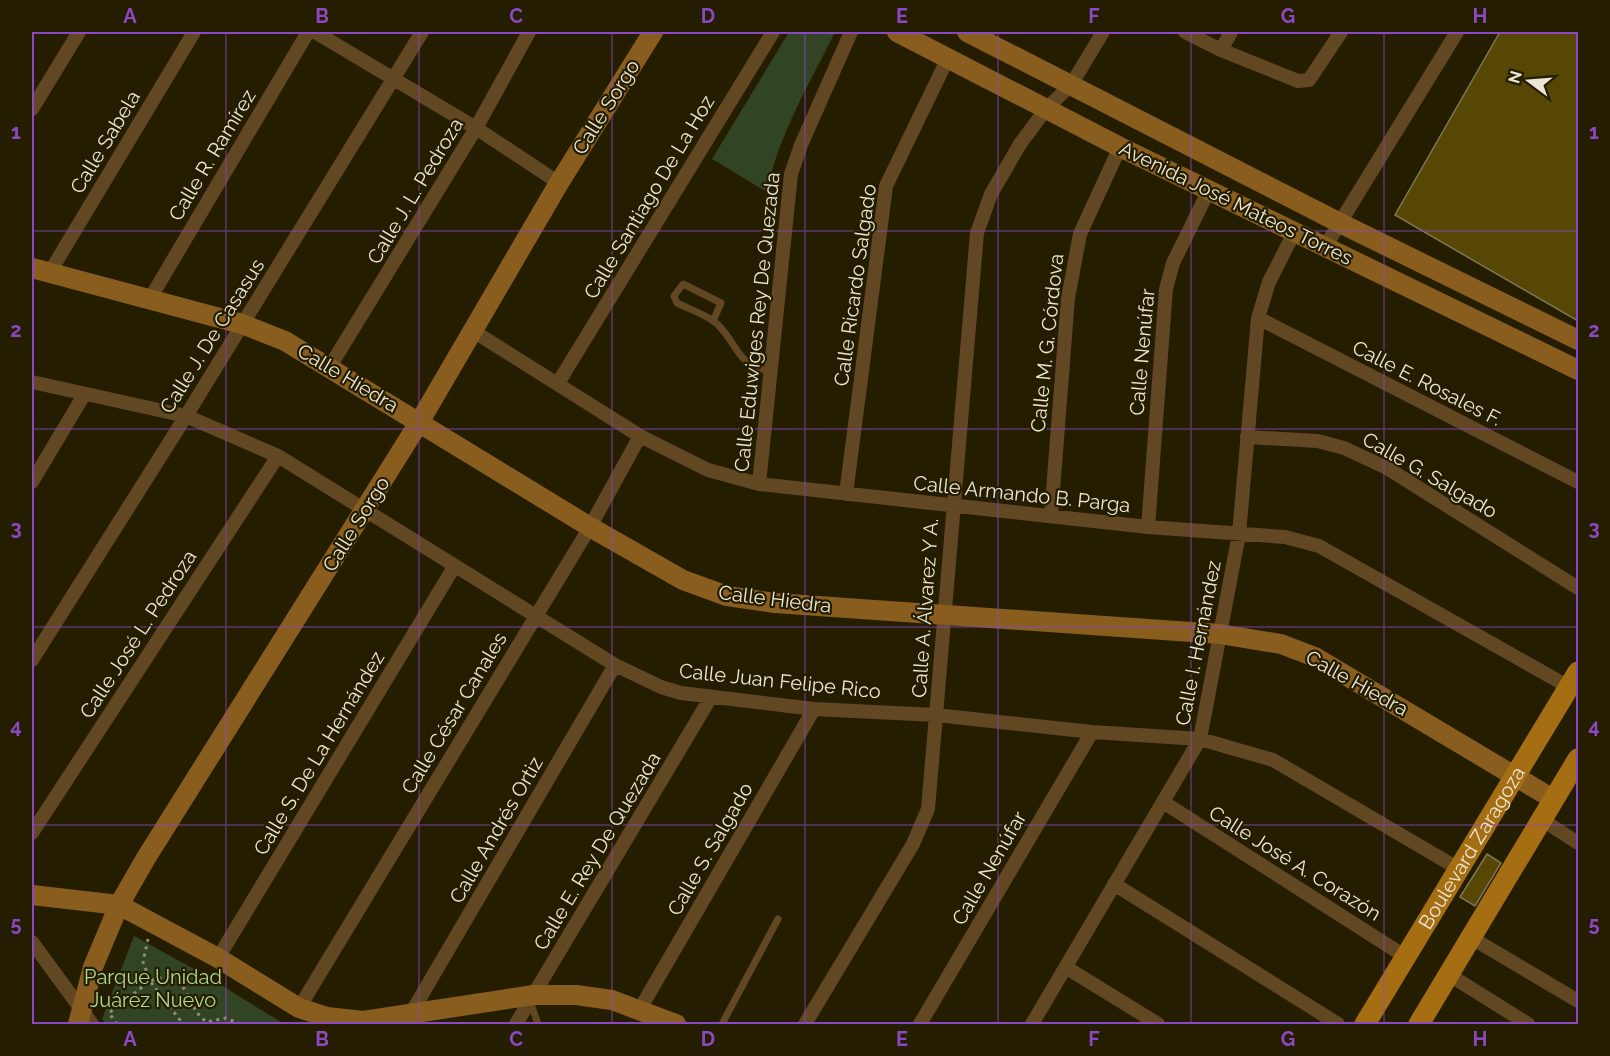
<svg xmlns="http://www.w3.org/2000/svg" width="1610" height="1056" font-family="Raleway,sans-serif">
<rect width="100%" height="100%" fill="#251d00"/>
<path fill="#314424" d="M 789,32 L 835,32 C 810,83 778,135 767,192 L 712,159 Z
M 134,936 L 205,975 L 284,1024 L 106,1024 L 102,1019 Z"/>
<path fill="#564704" stroke="#7f7657" stroke-width="1.5" d="M 1500,32 L 1578,32 L 1578,321 L 1395,215 Z
M 1487,854 L 1501,863 L 1475,906 L 1460,897 Z"/>
<g fill="none" stroke-linecap="round" stroke-linejoin="round">
<path stroke="#928b75" stroke-width="3" stroke-dasharray="3 4.5" stroke-linecap="butt" d="M 148,939 L 143,962 L 150,981 L 170,975 C 189,984 189,1011 207,1022 L 226,1018 L 240,1024
M 117,1024 L 109,1013 L 150,981 L 183,1024"/>
<path stroke="#624723" stroke-width="7" d="M 713,321 L 721,303 L 683,284 L 674,296 L 677,303 C 691,310 711,316 721,328 C 740,350 738,365 771,372
M 530,1001 L 538,1024
M 722,1024 L 778,919"/>
<path stroke="#624723" stroke-width="14" d="M 315,32 L 476,128 L 559,183
M 1185,32 L 1221,50 L 1298,81 L 1309,80 L 1341,32
M 1221,50 L 1231,32
M 32,109 L 79,32
M 1325,247 L 1457,32
M 50,272 L 194,32
M 151,297 L 308,32
M 1258,318 L 1578,482
M 473,331 L 640,436 L 708,470 L 759,484 L 1148,527 L 1285,537 L 1319,546 L 1569,687
M 329,368 L 476,128 L 529,32
M 32,382 L 186,416 L 278,456 L 615,665 L 661,687 L 681,693 L 814,709 L 936,715 L 1092,732 L 1200,739 L 1273,760 L 1459,869
M 558,383 L 773,32
M 1247,437 L 1318,441 L 1344,448 L 1387,468 L 1578,588
M 32,482 L 84,395
M 759,484 L 791,174 L 801,145 L 851,32
M 846,494 L 886,186 L 948,58
M 1051,516 L 1068,298 L 1080,234 L 1120,147
M 1148,527 L 1166,289 L 1173,263 L 1209,190
M 32,660 L 186,416 L 422,32
M 1163,802 L 1406,957
M 1541,819 L 1578,843
M 32,833 L 278,456
M 1114,884 L 1338,1024
M 1470,937 L 1578,1001
M 32,942 L 92,1024
M 218,958 L 454,567
M 1067,968 L 1158,1024
M 1448,974 L 1528,1024
M 299,1008 L 590,527 L 640,436
M 640,1009 L 814,709
M 410,1015 L 615,665
M 516,1024 L 711,697
M 805,1024 L 913,844 L 928,809 L 977,233 L 991,194 L 1020,144 L 1046,109 L 1071,85 L 1103,32
M 920,1024 L 1092,732
M 1032,1024 L 1200,739 L 1239,534 L 1258,318 L 1269,282 L 1295,231"/>
<path stroke="#885d1e" stroke-width="20" d="M 897,32 L 1120,147 L 1578,370
M 967,32 L 1340,223 L 1578,340
M 32,268 L 242,324 L 285,341 L 590,527 L 683,580 L 727,596 L 775,603 L 1220,634 L 1281,644 L 1315,657 L 1553,799
M 32,895 L 119,905 L 218,958 L 299,1008 L 327,1017 L 363,1021 L 534,995 L 576,995 L 612,1000 L 676,1024
M 78,1024 L 93,967 L 119,905 L 146,858 L 420,421 L 559,183 L 653,32"/>
<g stroke="#a66e13" stroke-width="21">
<path id="s1" d="M 1365,1024 L 1578,672"/>
<path d="M 1419,1024 L 1578,759"/>
</g>
</g>
<path fill="none" stroke="#8c48c2" stroke-width="1.5" stroke-opacity="0.55" d="M 226,32 L 226,1024M 419,32 L 419,1024M 612,32 L 612,1024M 805,32 L 805,1024M 998,32 L 998,1024M 1191,32 L 1191,1024M 1384,32 L 1384,1024M 32,231 L 1578,231M 32,429 L 1578,429M 32,627 L 1578,627M 32,825 L 1578,825"/>
<g text-anchor="middle" dominant-baseline="central" stroke-width="4.5" stroke-linejoin="round" paint-order="stroke">
<g font-size="20" fill="#ebe6d5" stroke="#251d00">
<text transform="translate(606 107) rotate(-58)">Calle Sorgo</text>
<text transform="translate(105 142) rotate(-59)">Calle Sabela</text>
<text transform="translate(212 155) rotate(-59)">Calle R. Ramírez</text>
<text transform="translate(415 191) rotate(-59)">Calle J. L. Pedroza</text>
<text transform="translate(649 197) rotate(-59)">Calle Santiago De La Hoz</text>
<text transform="translate(1236 203) rotate(26)">Avenida José Mateos Torres</text>
<text transform="translate(855 285) rotate(-82)">Calle Ricardo Salgado</text>
<text transform="translate(757 322) rotate(-84)">Calle Eduwiges Rey De Quezada</text>
<text transform="translate(212 336) rotate(-58)">Calle J. De Casasus</text>
<text transform="translate(1047 343) rotate(-84)">Calle M. G. Córdova</text>
<text transform="translate(1142 352) rotate(-85)">Calle Nenúfar</text>
<text transform="translate(348 378) rotate(31)">Calle Hiedra</text>
<text transform="translate(1427 383) rotate(27)">Calle E. Rosales F.</text>
<text transform="translate(1430 475) rotate(30)">Calle G. Salgado</text>
<text transform="translate(1022 494) rotate(6)">Calle Armando B. Parga</text>
<text transform="translate(356 524) rotate(-58)">Calle Sorgo</text>
<text transform="translate(775 599) rotate(7)">Calle Hiedra</text>
<text transform="translate(925 608) rotate(-86)">Calle A. Álvarez Y A.</text>
<text transform="translate(138 634) rotate(-57)">Calle José L. Pedroza</text>
<text transform="translate(1198 643) rotate(-79)">Calle I. Hernández</text>
<text transform="translate(780 681) rotate(6)">Calle Juan Felipe Rico</text>
<text transform="translate(1357 683) rotate(29)">Calle Hiedra</text>
<text transform="translate(454 713) rotate(-59)">Calle César Canales</text>
<text transform="translate(319 753) rotate(-59)">Calle S. De La Hernández</text>
<text transform="translate(496 830) rotate(-60)">Calle Andrés Ortiz</text>
<text transform="translate(710 849) rotate(-60)">Calle S. Salgado</text>
<text stroke="none"><textPath href="#s1" startOffset="206">Boulevard Zaragoza</textPath></text>
<text transform="translate(597 851) rotate(-59)">Calle E. Rey De Quezada</text>
<text transform="translate(1295 863) rotate(32)">Calle José A. Corazón</text>
<text transform="translate(989 868) rotate(-60)">Calle Nenúfar</text>
</g>
<g font-size="20" fill="#adda90" stroke="#251d00">
<text x="153" y="977">Parque Unidad<tspan x="153" dy="23">Juárez Nuevo</tspan></text>
</g>
</g>
<rect width="1610" height="1056" fill="none" stroke="#251d00" stroke-width="66"/>
<g transform="translate(1529 81) rotate(286)" stroke="#251d00" stroke-width="4.5" paint-order="stroke">
<path d="M0-4.5L10 22L0 15L-10 22Z" fill="#ebe6d5"/>
<text y="-9" font-size="16" font-weight="bold" text-anchor="middle" fill="#ebe6d5">N</text>
</g>
<rect x="33" y="33" width="1544" height="990" fill="none" stroke="#8c48c2" stroke-width="2"/>
<g font-size="20" text-anchor="middle" font-weight="bold" fill="#8c48c2">
<text x="130" y="23">A</text>
<text x="322" y="23">B</text>
<text x="516" y="23">C</text>
<text x="708" y="23">D</text>
<text x="902" y="23">E</text>
<text x="1094" y="23">F</text>
<text x="1288" y="23">G</text>
<text x="1480" y="23">H</text>
<text x="16" y="139">1</text>
<text x="1594" y="139">1</text>
<text x="16" y="337">2</text>
<text x="1594" y="337">2</text>
<text x="16" y="535">3</text>
<text x="1594" y="535">3</text>
<text x="16" y="733">4</text>
<text x="1594" y="733">4</text>
<text x="16" y="931">5</text>
<text x="1594" y="931">5</text>
<text x="130" y="1046">A</text>
<text x="322" y="1046">B</text>
<text x="516" y="1046">C</text>
<text x="708" y="1046">D</text>
<text x="902" y="1046">E</text>
<text x="1094" y="1046">F</text>
<text x="1288" y="1046">G</text>
<text x="1480" y="1046">H</text>
</g>
</svg>
